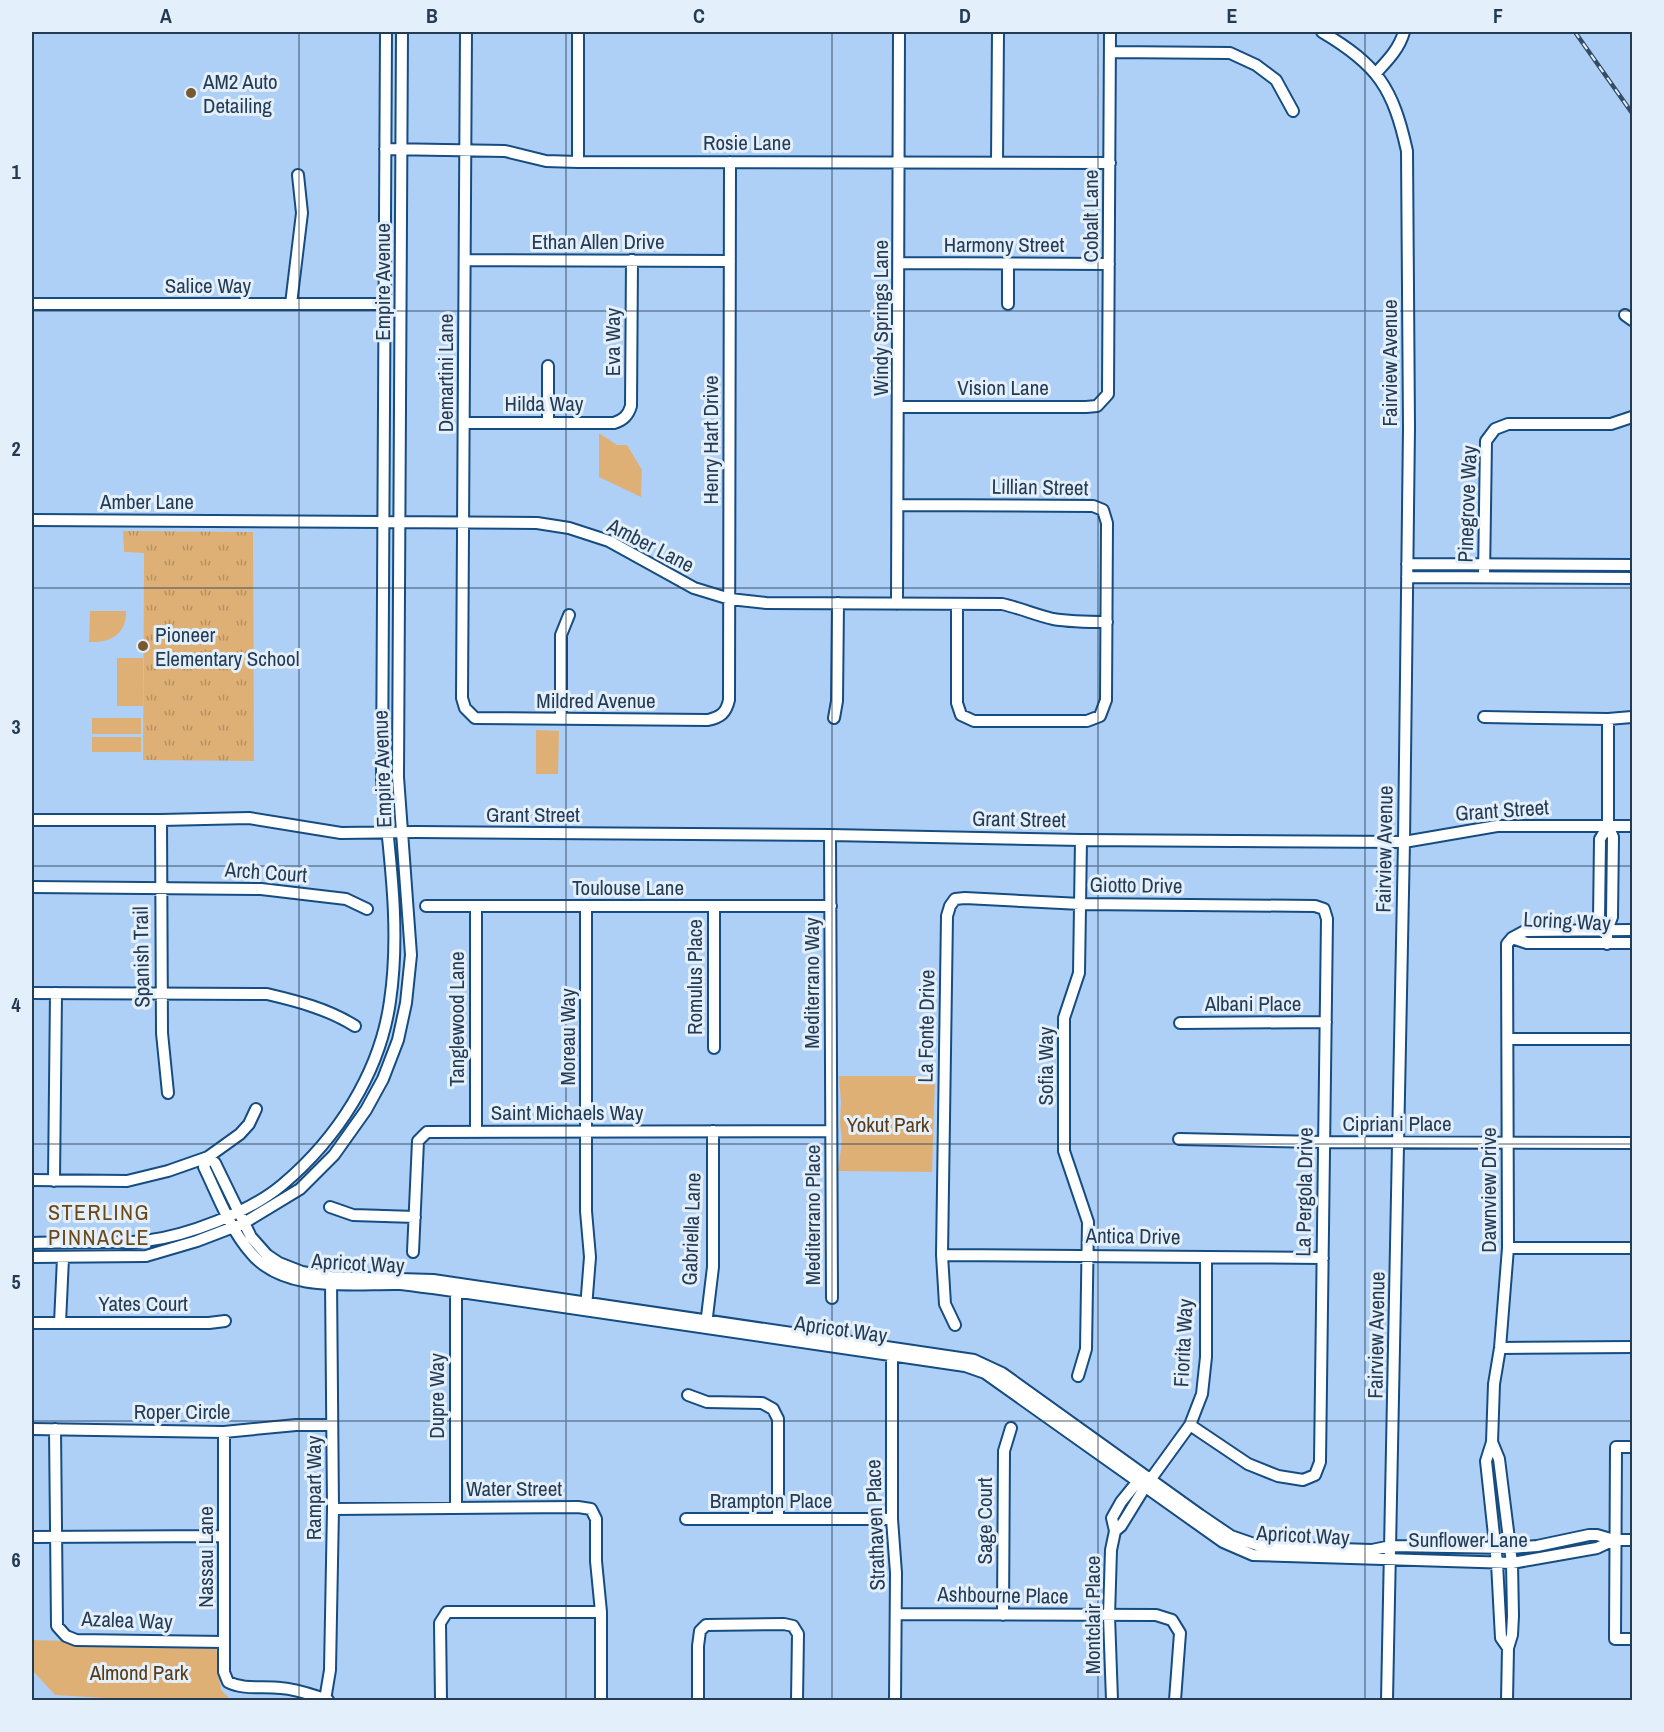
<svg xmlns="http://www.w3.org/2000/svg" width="1664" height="1732" font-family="'Archivo Narrow',sans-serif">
<defs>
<pattern id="grass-tufts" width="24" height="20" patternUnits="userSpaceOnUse" patternTransform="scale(1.5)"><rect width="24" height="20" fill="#dfb076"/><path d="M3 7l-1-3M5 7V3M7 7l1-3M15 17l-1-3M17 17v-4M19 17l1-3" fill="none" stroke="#b59063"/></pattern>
</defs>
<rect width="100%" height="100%" fill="#afd0f6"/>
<path fill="url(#grass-tufts)" d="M 123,531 L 253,532 L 254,761 L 143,760 L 144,553 L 124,552 Z"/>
<path fill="#dfb076" d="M 599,433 L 617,445 L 627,445 L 642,470 L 641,497 L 599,477 Z
M 90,611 L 126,611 C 127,634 110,643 89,642 Z
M 117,658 L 143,658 L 143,706 L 117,706 Z
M 92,718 L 141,718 L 141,734 L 92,734 Z
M 536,730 L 559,731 L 558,774 L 536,774 Z
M 92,737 L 141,737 L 141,752 L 92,752 Z
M 839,1076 L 935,1076 L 932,1172 L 838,1171 L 842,1142 L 840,1123 L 841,1102 Z
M 32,1640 L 216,1645 L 221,1690 L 231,1700 L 137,1700 L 55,1695 L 32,1670 Z"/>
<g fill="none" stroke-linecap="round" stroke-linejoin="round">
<g stroke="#154c81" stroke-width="14">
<path id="minor" d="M 466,32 L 462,698 L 465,708 L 475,718 L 708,720 C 721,717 726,713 729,700 L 730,162
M 1322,32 C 1378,65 1393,88 1407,151 L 1409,428 L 1404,842 L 1387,1700
M 1110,52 L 1230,53 L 1256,65 L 1276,80 L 1293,111
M 1376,73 C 1388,60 1399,49 1404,32
M 385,149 L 505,151 L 546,161 L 578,162 L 1110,163
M 578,162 L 578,32
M 997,162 L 998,32
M 465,260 L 730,261
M 900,263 L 1109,264
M 32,304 L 385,304
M 291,304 L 302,213 L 298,175
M 1008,304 L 1008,264
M 1625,315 L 1632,320
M 548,366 L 548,423
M 899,407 L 1086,407 L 1097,406 L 1108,394 L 1110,32
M 464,423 L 614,423 C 623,420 628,416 631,406 L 632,260
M 898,505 L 1093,506 L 1103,510 L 1107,523 L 1106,700 L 1100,716 L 1087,721 L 974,721 L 961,715 L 957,703 L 957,604
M 32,520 L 537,523 L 569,528 L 609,541 L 694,588 L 730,599 L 766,603 L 1002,604 C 1020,608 1036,615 1053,619 C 1071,622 1089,622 1107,622
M 1407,564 L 1632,565
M 1407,577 L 1632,578
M 1484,577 L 1486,441 L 1495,429 L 1508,424 L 1611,424 L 1632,417
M 897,604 L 899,32
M 1484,717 L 1608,719 L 1632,717
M 834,718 L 837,701 L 838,603
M 561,719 L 561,635 L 569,615
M 32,820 L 161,820 L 249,818 L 341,833 L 416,832 L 830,835 L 1081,840 L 1404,842 L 1497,826 L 1632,826
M 161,820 L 162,1033 L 168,1093
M 830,835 L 832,1298
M 32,887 L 261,889 L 346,899 L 367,909
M 426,906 L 831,906
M 476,906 L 476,1132
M 714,906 L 714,1048
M 1607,930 L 1599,920 L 1600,839 L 1608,826
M 1512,938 L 1527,943 L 1632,943
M 1607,944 L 1607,930 L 1612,917 L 1613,837 L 1608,826 L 1608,719
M 32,993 L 267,994 C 297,1001 328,1009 355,1026
M 1180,1023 L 1326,1022
M 1509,1039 L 1632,1039
M 1179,1139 L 1324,1142 L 1632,1143
M 32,1180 L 127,1181 L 168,1171 L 208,1157 L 240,1134 L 249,1124 L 256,1109
M 54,1181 L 56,993
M 330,1207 L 353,1215 L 415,1217
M 32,1243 C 57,1242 83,1242 109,1242 C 121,1242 133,1243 145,1241 C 187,1236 250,1212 282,1185 C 337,1139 380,1073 390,1001 C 401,928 389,852 382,780 L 386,32
M 1508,1248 L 1632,1248
M 413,1252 L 418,1141 L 427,1132 L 831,1131
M 942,1255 L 1323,1258
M 32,1257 L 146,1256 L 197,1241 L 244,1223 L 300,1189 L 334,1155 L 366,1110 L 383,1079 L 398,1040 L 406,1003 L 411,955 L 398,777 L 402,32
M 586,1308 L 590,1257 L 586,1211 L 586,906
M 32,1323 L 209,1323 L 225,1321
M 60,1323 L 63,1258
M 706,1325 L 713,1267 L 713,1131
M 955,1325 L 945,1304 L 942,1255 L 947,916 L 950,906 L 955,899 L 965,898 L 1081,904 L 1315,906 L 1324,909 L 1327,919 L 1320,1462 L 1315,1475 L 1303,1480 L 1278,1476 L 1248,1464 L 1190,1425
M 1500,1348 L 1632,1347
M 892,1350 L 892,1519 L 896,1573 L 895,1700
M 1078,1376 L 1086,1349 L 1088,1222 L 1064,1151 L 1064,1018 L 1079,973 L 1081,840
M 688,1395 L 707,1402 L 762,1403 L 773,1409 L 778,1419 L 778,1519
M 32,1429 L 224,1432 L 296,1425 L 332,1425
M 55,1429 L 57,1626 L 66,1636 L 76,1640 L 224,1642
M 224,1432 L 224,1672 L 228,1682 C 244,1690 263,1686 281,1688 C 297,1689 312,1695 328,1700
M 1492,1442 L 1499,1459 L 1512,1563 L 1513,1616 L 1512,1635 L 1508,1648 L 1507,1700
M 1632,1447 L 1616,1447 L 1615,1639 L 1632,1639
M 456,1508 L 456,1286
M 333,1509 L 578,1507 L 591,1509 L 596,1519 L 596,1561 L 601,1612
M 686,1519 L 892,1519
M 1115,1531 L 1121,1526 L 1145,1487 L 1190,1425 L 1202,1394 L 1206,1357 L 1206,1257
M 32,1537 L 224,1536
M 1614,1540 L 1597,1548 L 1512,1563 L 1253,1555 L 1223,1542 L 985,1373 L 965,1366 L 433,1288 C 422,1287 411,1285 400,1284 C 354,1283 285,1294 251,1253 C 230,1229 218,1196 204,1167 L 208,1157 L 215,1163 L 251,1237 L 267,1255 L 279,1263 L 302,1272 L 331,1277 L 433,1280 L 974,1360 L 1002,1373 L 1200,1515 L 1231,1536 L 1257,1545 L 1272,1547 L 1372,1550 L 1391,1546 L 1511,1548 L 1537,1546 L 1589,1535 L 1597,1535 L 1614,1540 L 1632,1540
M 897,1614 L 1156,1615 L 1172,1620 L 1180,1633 L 1175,1700
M 1003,1615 L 1004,1451 L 1011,1428
M 1508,1648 L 1501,1638 L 1497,1563 L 1486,1461 L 1492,1442 L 1494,1384 L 1500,1348 L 1508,1248 L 1507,944 L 1512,938 L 1525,931 L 1632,930
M 325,1700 L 330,1670 L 333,1509 L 331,1280
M 441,1700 L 440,1623 L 447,1612 L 601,1612 L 601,1700
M 698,1700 L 698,1646 L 700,1631 L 706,1625 L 784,1624 L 793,1626 L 798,1634 L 797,1700
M 1112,1700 L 1109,1616 L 1111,1550 L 1115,1531 L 1112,1518 L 1121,1502 L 1138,1481"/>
</g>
<use href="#minor" stroke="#fff" stroke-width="10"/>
<g stroke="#344c67" stroke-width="4.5">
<path id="rail" d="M 1575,32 L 1632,113"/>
</g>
<use href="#rail" stroke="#e4effc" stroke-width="2" stroke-dasharray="7" stroke-linecap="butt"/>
</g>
<path fill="none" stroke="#243b54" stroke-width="1.5" stroke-opacity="0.55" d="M 299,32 L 299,1700M 566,32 L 566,1700M 832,32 L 832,1700M 1098,32 L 1098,1700M 1365,32 L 1365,1700M 32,311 L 1632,311M 32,588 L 1632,588M 32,866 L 1632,866M 32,1144 L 1632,1144M 32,1421 L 1632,1421"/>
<g fill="#78582e" stroke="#e4effc" stroke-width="2">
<circle cx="191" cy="93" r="6"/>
<circle cx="143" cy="646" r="6"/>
</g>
<g text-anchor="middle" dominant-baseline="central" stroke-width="6" stroke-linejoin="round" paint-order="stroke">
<g font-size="21" fill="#243b54" stroke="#e4effc" text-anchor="start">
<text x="203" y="81">AM2 Auto<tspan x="203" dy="24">Detailing</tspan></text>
<text x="155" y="634">Pioneer<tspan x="155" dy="24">Elementary School</tspan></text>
</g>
<g font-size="21" fill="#243b54" stroke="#e4effc">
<text x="747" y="142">Rosie Lane</text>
<text transform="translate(1090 216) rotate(-90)">Cobalt Lane</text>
<text x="598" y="241">Ethan Allen Drive</text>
<text x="1004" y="244">Harmony Street</text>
<text transform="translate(382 282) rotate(-90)">Empire Avenue</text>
<text x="208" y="285">Salice Way</text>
<text transform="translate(880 318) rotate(-90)">Windy Springs Lane</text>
<text transform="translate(612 342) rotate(-90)">Eva Way</text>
<text transform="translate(1389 363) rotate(-90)">Fairview Avenue</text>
<text transform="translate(445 373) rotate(-90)">Demartini Lane</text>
<text x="1003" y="387">Vision Lane</text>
<text x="544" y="403">Hilda Way</text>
<text transform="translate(710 440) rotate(-90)">Henry Hart Drive</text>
<text transform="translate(1040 487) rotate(1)">Lillian Street</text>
<text x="147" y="501">Amber Lane</text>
<text transform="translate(1467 504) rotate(-88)">Pinegrove Way</text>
<text transform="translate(651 545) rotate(27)">Amber Lane</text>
<text x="596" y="700">Mildred Avenue</text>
<text transform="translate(382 769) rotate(-92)">Empire Avenue</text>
<text transform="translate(1502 810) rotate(-4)">Grant Street</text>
<text x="533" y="814">Grant Street</text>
<text transform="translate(1019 819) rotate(1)">Grant Street</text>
<text transform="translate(1384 849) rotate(-89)">Fairview Avenue</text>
<text transform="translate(266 872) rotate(4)">Arch Court</text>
<text transform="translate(1136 885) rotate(1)">Giotto Drive</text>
<text x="628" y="887">Toulouse Lane</text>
<text transform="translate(1567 921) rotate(3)">Loring Way</text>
<text transform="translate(141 957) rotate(-91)">Spanish Trail</text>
<text transform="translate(694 977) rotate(-90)">Romulus Place</text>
<text transform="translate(811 983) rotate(-90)">Mediterrano Way</text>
<text x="1253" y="1003">Albani Place</text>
<text transform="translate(456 1019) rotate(-90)">Tanglewood Lane</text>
<text transform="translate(926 1026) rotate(-89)">La Fonte Drive</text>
<text transform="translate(567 1037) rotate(-90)">Moreau Way</text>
<text transform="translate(1045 1066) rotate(-90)">Sofia Way</text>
<text x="567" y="1112">Saint Michaels Way</text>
<text x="1397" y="1123">Cipriani Place</text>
<text transform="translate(1488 1190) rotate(-90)">Dawnview Drive</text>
<text transform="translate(1304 1192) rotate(-89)">La Pergola Drive</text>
<text transform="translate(812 1215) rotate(-90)">Mediterrano Place</text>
<text transform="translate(691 1229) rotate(-88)">Gabriella Lane</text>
<text transform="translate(1133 1236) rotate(1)">Antica Drive</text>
<text transform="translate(358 1263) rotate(3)">Apricot Way</text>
<text x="143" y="1303">Yates Court</text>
<text transform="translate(841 1329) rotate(8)">Apricot Way</text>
<text transform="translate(1376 1335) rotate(-89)">Fairview Avenue</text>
<text transform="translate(1183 1343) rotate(-87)">Fiorita Way</text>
<text transform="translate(436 1396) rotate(-90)">Dupre Way</text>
<text x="182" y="1411">Roper Circle</text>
<text transform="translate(313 1488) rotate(-90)">Rampart Way</text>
<text x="514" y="1488">Water Street</text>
<text x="771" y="1500">Brampton Place</text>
<text transform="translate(984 1521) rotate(-90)">Sage Court</text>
<text transform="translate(875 1525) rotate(-92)">Strathaven Place</text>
<text transform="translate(1303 1535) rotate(3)">Apricot Way</text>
<text x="1468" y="1539">Sunflower Lane</text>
<text transform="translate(205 1557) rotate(-90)">Nassau Lane</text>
<text transform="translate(1003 1595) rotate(1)">Ashbourne Place</text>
<text transform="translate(1092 1615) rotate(-90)">Montclair Place</text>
<text transform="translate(127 1620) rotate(2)">Azalea Way</text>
</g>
<g font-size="21" fill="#563b16" stroke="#e4effc">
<text x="888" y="1124">Yokut Park</text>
<text x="139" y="1672">Almond Park</text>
</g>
<g font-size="22" letter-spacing="1.5" fill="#6b4815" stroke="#e4effc">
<text x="99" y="1212">STERLING<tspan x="99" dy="25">PINNACLE</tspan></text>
</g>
</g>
<rect width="1664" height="1732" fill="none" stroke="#e4effc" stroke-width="66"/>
<rect x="33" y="33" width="1598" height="1666" fill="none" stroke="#243b54" stroke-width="2"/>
<g font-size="20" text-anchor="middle" font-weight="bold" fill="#243b54">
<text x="166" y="23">A</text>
<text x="432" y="23">B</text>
<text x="699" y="23">C</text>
<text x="965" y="23">D</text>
<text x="1232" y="23">E</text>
<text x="1498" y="23">F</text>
<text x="16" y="179">1</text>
<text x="16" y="456">2</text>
<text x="16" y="734">3</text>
<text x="16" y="1012">4</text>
<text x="16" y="1289">5</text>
<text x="16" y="1567">6</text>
</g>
</svg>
